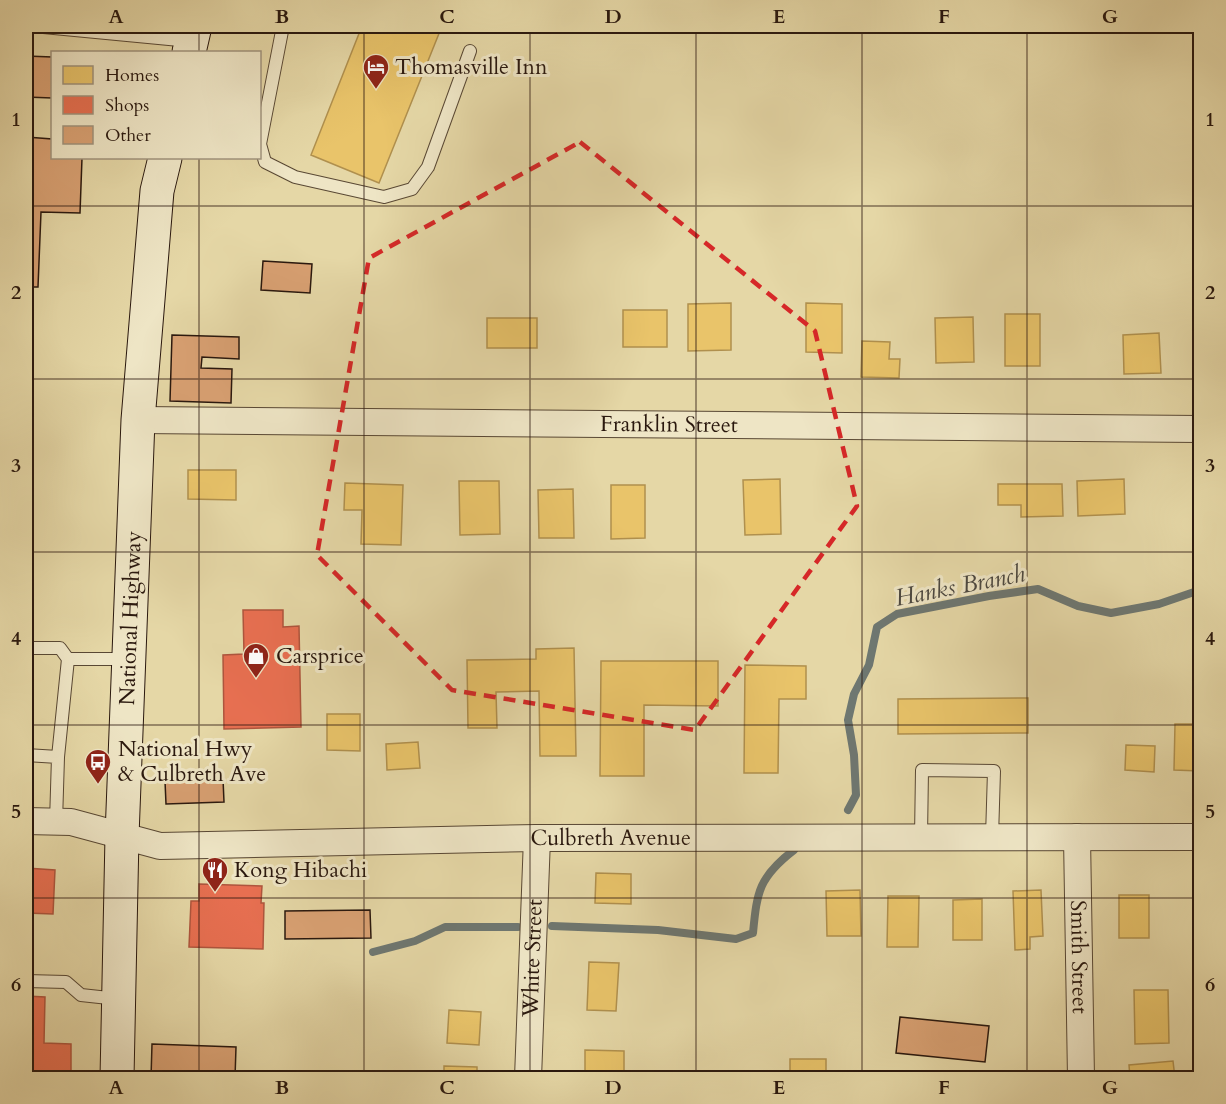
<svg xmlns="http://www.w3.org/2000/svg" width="1226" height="1104" font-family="Cardo,serif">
<rect width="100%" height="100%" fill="#e5d7a6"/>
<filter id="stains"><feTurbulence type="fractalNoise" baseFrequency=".00333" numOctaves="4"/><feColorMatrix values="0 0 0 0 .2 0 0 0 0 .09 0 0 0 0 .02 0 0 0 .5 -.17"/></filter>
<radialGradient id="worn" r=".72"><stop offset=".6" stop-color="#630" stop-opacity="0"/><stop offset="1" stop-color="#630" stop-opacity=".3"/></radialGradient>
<path fill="#e9c46a" stroke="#b0904e" stroke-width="1.5" d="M 362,26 L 442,26 L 379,183 L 311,155 Z
M 731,303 L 731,350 L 688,351 L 688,304 Z
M 806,303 L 842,304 L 842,353 L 806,352 Z
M 623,310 L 667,310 L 667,347 L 623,347 Z
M 1005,314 L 1040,314 L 1040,366 L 1005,366 Z
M 973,317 L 974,362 L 936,363 L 935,318 Z
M 487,318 L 537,318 L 537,348 L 487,348 Z
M 1159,333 L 1161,373 L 1124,374 L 1123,335 Z
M 862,341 L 890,342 L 889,359 L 900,359 L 899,378 L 861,377 Z
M 188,470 L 236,470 L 236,500 L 188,499 Z
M 780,479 L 781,534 L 745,535 L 743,480 Z
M 1124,479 L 1125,514 L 1078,516 L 1077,481 Z
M 459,481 L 499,481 L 500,534 L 460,535 Z
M 345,483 L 403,485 L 401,545 L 361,544 L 362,510 L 344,510 Z
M 998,484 L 1062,484 L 1063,516 L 1021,517 L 1021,505 L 998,505 Z
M 611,485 L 645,485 L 645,538 L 611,539 Z
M 573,489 L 574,538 L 539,538 L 538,490 Z
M 574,648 L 576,756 L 540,756 L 539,691 L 496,692 L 497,728 L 468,728 L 467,660 L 536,659 L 536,649 Z
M 601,661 L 718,661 L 718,706 L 644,705 L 644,776 L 600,776 Z
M 745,665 L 806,666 L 806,699 L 779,699 L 778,773 L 744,773 Z
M 1028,698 L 1028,733 L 898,734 L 898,699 Z
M 327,714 L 360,714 L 360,751 L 327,750 Z
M 1175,724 L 1200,724 L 1200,771 L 1174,770 Z
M 418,742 L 420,768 L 387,770 L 386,744 Z
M 1126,745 L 1155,746 L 1154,772 L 1125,770 Z
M 596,873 L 631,874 L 631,904 L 595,903 Z
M 860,890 L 861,936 L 827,936 L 826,891 Z
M 1041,890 L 1043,936 L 1030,937 L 1030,949 L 1015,950 L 1013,891 Z
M 1119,895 L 1149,895 L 1149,938 L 1119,938 Z
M 888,896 L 919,896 L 918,947 L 887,947 Z
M 982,899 L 982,940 L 953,940 L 953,900 Z
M 589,962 L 619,963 L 616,1011 L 587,1010 Z
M 1134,990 L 1168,990 L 1169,1043 L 1135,1044 Z
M 449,1010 L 481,1012 L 479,1045 L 447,1043 Z
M 585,1050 L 624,1051 L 624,1078 L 585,1078 Z
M 790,1059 L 826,1059 L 826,1078 L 790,1078 Z
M 1173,1061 L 1175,1078 L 1130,1078 L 1129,1065 Z
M 444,1066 L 477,1067 L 477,1078 L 444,1078 Z"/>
<path fill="#e76f51" stroke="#ae553d" stroke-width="1.5" d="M 243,610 L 283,610 L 283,627 L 299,626 L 301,727 L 224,729 L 223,655 L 244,654 Z
M 26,868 L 55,870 L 53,914 L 26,913 Z
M 199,884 L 262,886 L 261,903 L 264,903 L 263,949 L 189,947 L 191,901 L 199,901 Z
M 26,996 L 45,997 L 44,1043 L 71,1044 L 71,1077 L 42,1076 L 42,1078 L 26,1078 Z"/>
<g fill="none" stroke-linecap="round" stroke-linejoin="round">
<path stroke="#6e7771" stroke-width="8" d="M 848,810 L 856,795 L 854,755 L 848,720 L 854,694 L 869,665 L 877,627 L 897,614 L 989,596 L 1038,589 L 1078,606 L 1111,613 L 1159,604 L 1200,590
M 552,926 L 658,930 L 736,939 L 753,933 C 757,891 759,877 794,850
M 373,952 L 415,941 L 445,927 L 518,927"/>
</g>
<path fill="#d8a072" stroke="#2a180e" stroke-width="1.5" d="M 26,56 L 52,57 L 52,98 L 26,97 Z
M 26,137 L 52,139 L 52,158 L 82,158 L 80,213 L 41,212 L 38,287 L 26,287 Z
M 263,261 L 312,264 L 310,293 L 261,290 Z
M 172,335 L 239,337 L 239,359 L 202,357 L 201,368 L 232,369 L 231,403 L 170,401 Z
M 223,779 L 224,802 L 166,804 L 165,781 Z
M 370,910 L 371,938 L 285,939 L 285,911 Z
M 900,1017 L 989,1026 L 985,1062 L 896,1053 Z
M 152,1044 L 236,1047 L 235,1078 L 151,1078 Z"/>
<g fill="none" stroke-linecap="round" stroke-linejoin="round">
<g stroke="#594834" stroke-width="14">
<path id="service" d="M 33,26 L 190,41
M 283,26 L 260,144 L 265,162 L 295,177 L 384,197 L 412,189 L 428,167 L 470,51
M 26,648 L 60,648 L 68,659 L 126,659
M 26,755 L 58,757 L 68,659
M 56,822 L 58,757
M 921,837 L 922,770 L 994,771 L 992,837
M 26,981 L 66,982 L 81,995 L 118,999"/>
</g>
<g stroke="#594834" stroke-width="28">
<g id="minor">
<path id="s1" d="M 138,420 L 1200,429"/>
<path id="s2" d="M 26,821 L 71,822 L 160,846 L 537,838 L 1200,837"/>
<path id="s3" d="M 1077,837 L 1081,1078"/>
<path id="s4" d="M 528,1078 L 537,838"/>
</g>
</g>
<g stroke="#2a180e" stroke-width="35">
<g id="secondary">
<path d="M 189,52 L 195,26"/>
<path id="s5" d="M 117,1078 L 122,836 L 138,420 L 157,191 L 165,158"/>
</g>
</g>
<use href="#service" stroke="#eee5c5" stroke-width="12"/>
<use href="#minor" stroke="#eee5c5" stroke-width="26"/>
<use href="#secondary" stroke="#eee5c5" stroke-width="33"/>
</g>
<path fill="none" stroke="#d62828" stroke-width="4.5" stroke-dasharray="12 8" stroke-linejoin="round" d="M 580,142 L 815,331 L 857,506 L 695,730 L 452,690 L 317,555 L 369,258 Z"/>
<path fill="none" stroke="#2a180e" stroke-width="1.5" stroke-opacity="0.55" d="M 199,26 L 199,52M 364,26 L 364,1078M 530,26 L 530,1078M 696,26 L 696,1078M 862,26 L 862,1078M 1027,26 L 1027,1078M 199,158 L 199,1078M 26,206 L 1200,206M 26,379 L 1200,379M 26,552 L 1200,552M 26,725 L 1200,725M 26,898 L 1200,898"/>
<defs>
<g id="hotel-pin" transform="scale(1.35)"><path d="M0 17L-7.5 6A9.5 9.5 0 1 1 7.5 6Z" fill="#8f2418" stroke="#eee5c5"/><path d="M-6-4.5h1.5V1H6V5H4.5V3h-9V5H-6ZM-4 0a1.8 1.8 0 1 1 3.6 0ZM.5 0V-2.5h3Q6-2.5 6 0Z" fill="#fff"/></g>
<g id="shop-pin" transform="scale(1.35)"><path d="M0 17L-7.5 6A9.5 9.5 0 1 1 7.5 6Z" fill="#8f2418" stroke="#eee5c5"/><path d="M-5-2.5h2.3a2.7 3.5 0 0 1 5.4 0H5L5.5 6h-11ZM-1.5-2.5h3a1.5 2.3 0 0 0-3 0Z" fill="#fff"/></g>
<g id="bus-pin" transform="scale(1.35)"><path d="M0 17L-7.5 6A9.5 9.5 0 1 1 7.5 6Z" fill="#8f2418" stroke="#eee5c5"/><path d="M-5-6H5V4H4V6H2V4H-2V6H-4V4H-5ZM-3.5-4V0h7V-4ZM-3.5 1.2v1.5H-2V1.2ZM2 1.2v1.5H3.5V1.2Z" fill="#fff"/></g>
<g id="restaurant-pin" transform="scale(1.35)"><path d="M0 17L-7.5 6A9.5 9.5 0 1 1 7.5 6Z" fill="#8f2418" stroke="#eee5c5"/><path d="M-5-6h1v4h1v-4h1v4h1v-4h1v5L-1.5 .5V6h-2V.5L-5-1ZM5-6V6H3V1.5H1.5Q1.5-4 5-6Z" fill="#fff"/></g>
</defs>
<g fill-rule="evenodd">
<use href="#hotel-pin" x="376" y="67"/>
<use href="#shop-pin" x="256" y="656"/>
<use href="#bus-pin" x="98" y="762"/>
<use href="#restaurant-pin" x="215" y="870"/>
</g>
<g text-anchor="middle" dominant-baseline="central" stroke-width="6" stroke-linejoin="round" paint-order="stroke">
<g font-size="22" fill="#2a180e" stroke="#eee5c5" text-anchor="start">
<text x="395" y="67">Thomasville Inn</text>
<text x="276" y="656">Carsprice</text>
<text x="118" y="749">National Hwy<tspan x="118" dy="25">&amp; Culbreth Ave</tspan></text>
<text x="234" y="870">Kong Hibachi</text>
</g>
<g font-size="22" fill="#2a180e" stroke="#eee5c5">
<text stroke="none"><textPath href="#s1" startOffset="531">Franklin Street</textPath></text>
<text stroke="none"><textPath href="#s5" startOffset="460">National Highway</textPath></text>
<text stroke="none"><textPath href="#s2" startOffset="588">Culbreth Avenue</textPath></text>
<text stroke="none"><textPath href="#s4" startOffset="120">White Street</textPath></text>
<text stroke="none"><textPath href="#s3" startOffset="120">Smith Street</textPath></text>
</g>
<g font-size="24" font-style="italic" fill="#4c4840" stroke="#eee5c5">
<text transform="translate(960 586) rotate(-11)">Hanks Branch</text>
</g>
</g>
<rect width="1226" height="1104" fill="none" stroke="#e5d7a6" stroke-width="66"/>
<rect x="51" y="51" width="210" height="108" fill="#eee5c5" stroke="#a0937c" stroke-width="1.5"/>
<rect x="63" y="66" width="30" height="18" fill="#e9c46a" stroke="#a0937c" stroke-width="1.5"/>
<text x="105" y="81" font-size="18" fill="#2a180e">Homes</text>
<rect x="63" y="96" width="30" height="18" fill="#e76f51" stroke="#a0937c" stroke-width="1.5"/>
<text x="105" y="111" font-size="18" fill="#2a180e">Shops</text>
<rect x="63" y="126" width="30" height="18" fill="#d8a072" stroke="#a0937c" stroke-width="1.5"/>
<text x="105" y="141" font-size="18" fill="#2a180e">Other</text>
<rect x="33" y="33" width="1160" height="1038" fill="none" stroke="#2a180e" stroke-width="2"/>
<g font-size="20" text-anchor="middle" font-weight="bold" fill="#2a180e">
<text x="116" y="23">A</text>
<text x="282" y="23">B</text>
<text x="447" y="23">C</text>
<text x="613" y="23">D</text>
<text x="779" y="23">E</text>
<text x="944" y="23">F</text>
<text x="1110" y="23">G</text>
<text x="16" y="126">1</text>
<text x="1210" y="126">1</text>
<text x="16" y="299">2</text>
<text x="1210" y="299">2</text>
<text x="16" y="472">3</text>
<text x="1210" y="472">3</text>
<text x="16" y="645">4</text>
<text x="1210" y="645">4</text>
<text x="16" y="818">5</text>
<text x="1210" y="818">5</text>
<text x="16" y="991">6</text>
<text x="1210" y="991">6</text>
<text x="116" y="1094">A</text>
<text x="282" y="1094">B</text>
<text x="447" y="1094">C</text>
<text x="613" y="1094">D</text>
<text x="779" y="1094">E</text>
<text x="944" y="1094">F</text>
<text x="1110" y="1094">G</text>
</g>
<rect width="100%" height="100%" filter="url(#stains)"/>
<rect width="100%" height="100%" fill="url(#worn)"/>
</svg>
